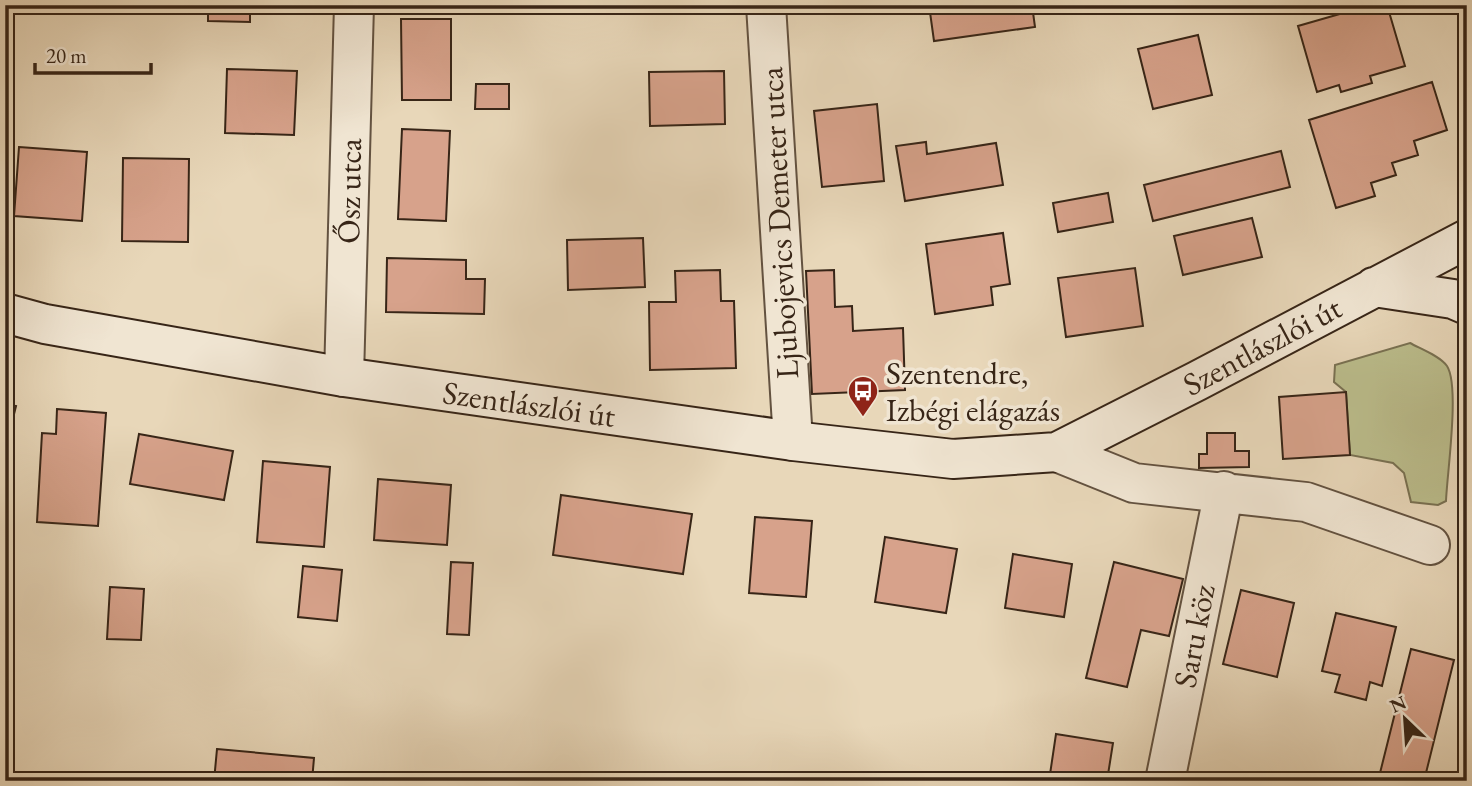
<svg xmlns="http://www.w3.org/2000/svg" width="1472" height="786" font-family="'EB Garamond',serif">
<rect width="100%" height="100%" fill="#e8d7b9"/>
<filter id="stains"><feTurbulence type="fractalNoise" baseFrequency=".00286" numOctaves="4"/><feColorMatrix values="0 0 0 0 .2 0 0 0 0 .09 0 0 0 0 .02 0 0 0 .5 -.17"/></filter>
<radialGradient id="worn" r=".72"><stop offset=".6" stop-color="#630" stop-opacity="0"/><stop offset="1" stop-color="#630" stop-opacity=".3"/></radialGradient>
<path fill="#bbbd8c" stroke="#797152" stroke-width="2" d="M 1410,343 C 1421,349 1440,356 1447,366 C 1460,386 1447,474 1446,501 L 1438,505 L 1411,502 L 1404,473 L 1393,463 L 1350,455 L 1346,392 L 1334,382 L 1335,365 Z"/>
<path fill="#d7a28b" stroke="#372517" stroke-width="2" d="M 36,5 L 104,5 L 104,12 L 36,9 Z
M 208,5 L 250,5 L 250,22 L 208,21 Z
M 929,5 L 1032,5 L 1035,27 L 934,41 Z
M 1371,5 L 1387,5 L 1405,66 L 1370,76 L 1372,83 L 1341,92 L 1339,85 L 1317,92 L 1298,26 Z
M 401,19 L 451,19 L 451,100 L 402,100 Z
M 1198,35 L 1212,95 L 1153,109 L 1138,49 Z
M 227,69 L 297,71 L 294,135 L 225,133 Z
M 724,71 L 725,124 L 650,126 L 649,72 Z
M 1432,82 L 1447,130 L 1414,141 L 1418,155 L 1392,163 L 1396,175 L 1371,183 L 1375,196 L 1336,208 L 1309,120 Z
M 476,84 L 509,84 L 509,109 L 475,109 Z
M 877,104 L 884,181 L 822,187 L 814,111 Z
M 402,129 L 450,131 L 446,221 L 398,219 Z
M 926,142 L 927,154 L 996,143 L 1003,185 L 905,201 L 896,146 Z
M 19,147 L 87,152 L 82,221 L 14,216 Z
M 1281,151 L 1290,187 L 1153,221 L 1144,185 Z
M 123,158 L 189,159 L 188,242 L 122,241 Z
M 1108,193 L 1113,222 L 1058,232 L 1053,203 Z
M 1252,218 L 1262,257 L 1183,275 L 1174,236 Z
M 1003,233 L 1010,284 L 991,287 L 993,305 L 935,314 L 926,244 Z
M 643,238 L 645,287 L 568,290 L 567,240 Z
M 387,258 L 466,260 L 466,279 L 485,279 L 484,314 L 386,312 Z
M 1135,268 L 1143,326 L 1066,337 L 1058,278 Z
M 720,270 L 721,301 L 734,301 L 736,368 L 650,370 L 649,302 L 676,302 L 675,271 Z
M 834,270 L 835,307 L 852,306 L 853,331 L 903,328 L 905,390 L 812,394 L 806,271 Z
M 1346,392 L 1350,455 L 1283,459 L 1279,397 Z
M 5,404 L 16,406 L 5,451 Z
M 57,409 L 106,413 L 98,526 L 37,522 L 42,433 L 56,434 Z
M 1207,433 L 1235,433 L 1235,451 L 1249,451 L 1249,467 L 1199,468 L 1199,454 L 1207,454 Z
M 139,434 L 233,451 L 224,500 L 130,484 Z
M 263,461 L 330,467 L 324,547 L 257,542 Z
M 378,479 L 451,485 L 447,545 L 374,540 Z
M 561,495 L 692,514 L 683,574 L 553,555 Z
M 755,517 L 812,521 L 806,597 L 749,593 Z
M 885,537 L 957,549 L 946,613 L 875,602 Z
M 1013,554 L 1072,564 L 1064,617 L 1005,608 Z
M 451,562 L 473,563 L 469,635 L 447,634 Z
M 1114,562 L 1183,579 L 1169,636 L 1141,630 L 1127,687 L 1086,678 Z
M 303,566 L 342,570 L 337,621 L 298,617 Z
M 110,587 L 144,589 L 141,640 L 107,639 Z
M 1241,590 L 1294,603 L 1277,677 L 1223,664 Z
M 1336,613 L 1396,627 L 1382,686 L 1370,682 L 1366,700 L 1335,692 L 1340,675 L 1322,671 Z
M 1411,649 L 1454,660 L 1424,781 L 1409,781 L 1380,773 Z
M 1056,734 L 1113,743 L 1107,781 L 1049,781 Z
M 217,749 L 314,758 L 312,781 L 214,781 Z
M 385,774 L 440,778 L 440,781 L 384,781 Z"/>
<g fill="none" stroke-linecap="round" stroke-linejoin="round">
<g stroke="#635240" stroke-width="42">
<path id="street" d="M 766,5 L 793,441
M 344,377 L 354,5
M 1057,452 L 1134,483 L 1306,502 L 1430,545
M 1165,781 L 1224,491"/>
</g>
<g stroke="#372517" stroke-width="42">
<path id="secondary" d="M 1374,287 L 1453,299 L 1467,305
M 5,313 L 45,324 L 344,377 L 793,441 L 953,459 L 1057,452 L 1197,381 L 1467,239"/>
</g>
<use href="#street" stroke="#f0e5d2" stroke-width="38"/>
<use href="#secondary" stroke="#f0e5d2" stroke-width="38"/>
</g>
<defs>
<g id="bus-pin" transform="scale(1.575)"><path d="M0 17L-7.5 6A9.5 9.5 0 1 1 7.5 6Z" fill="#8f2418" stroke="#f0e5d2"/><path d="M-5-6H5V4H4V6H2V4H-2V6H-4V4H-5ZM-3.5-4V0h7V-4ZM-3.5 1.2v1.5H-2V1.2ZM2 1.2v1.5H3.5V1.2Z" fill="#fff"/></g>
</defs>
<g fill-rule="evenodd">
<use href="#bus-pin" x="863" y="391"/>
</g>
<g text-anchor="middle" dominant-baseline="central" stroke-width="7" stroke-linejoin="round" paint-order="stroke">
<g font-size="32" fill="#372517" stroke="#f0e5d2">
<text transform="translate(349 191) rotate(-89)">Ősz utca</text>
<text transform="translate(779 223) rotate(-93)">Ljubojevics Demeter utca</text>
<text transform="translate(1262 346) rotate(-28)">Szentlászlói út</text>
<text transform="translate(529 404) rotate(8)">Szentlászlói út</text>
<text transform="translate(1194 636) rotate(-79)">Saru köz</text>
</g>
<g font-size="32" fill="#372517" stroke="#f0e5d2" text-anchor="start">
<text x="886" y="373">Szentendre,<tspan x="886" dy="37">Izbégi elágazás</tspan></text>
</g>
</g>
<rect width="1472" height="786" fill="none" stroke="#e8d7b9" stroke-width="28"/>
<rect x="7" y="7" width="1458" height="772" fill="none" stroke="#372517" stroke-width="3.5"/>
<rect x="14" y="14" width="1444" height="758" fill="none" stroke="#372517" stroke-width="2"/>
<g transform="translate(1405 719) rotate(335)" stroke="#f0e5d2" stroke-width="5" paint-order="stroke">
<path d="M0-5L12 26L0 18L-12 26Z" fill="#372517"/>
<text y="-10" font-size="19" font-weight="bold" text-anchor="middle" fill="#372517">N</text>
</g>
<path d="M35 63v10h116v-10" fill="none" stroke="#372517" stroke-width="3.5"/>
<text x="46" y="63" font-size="21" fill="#372517" stroke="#f0e5d2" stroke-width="5" paint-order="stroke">20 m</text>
<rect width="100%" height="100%" filter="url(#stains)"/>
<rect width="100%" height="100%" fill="url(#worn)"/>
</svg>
